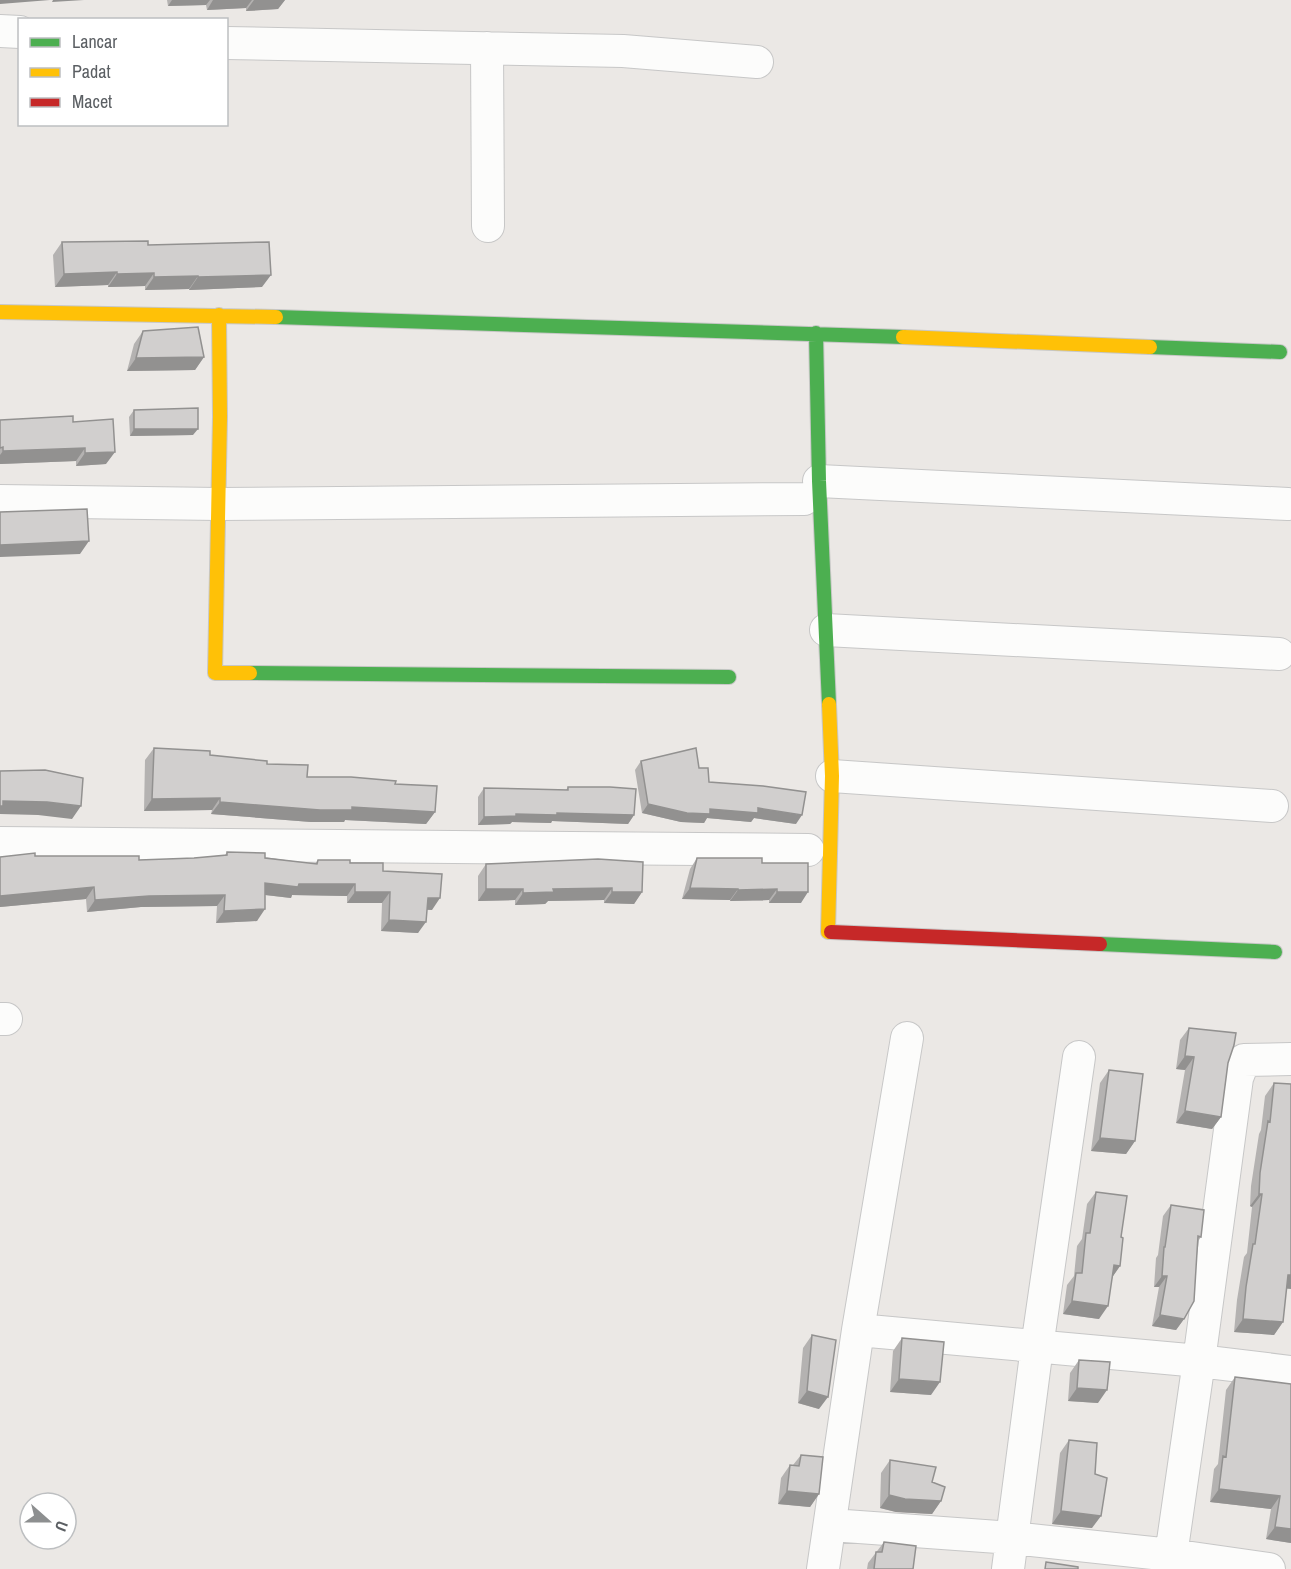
<svg xmlns="http://www.w3.org/2000/svg" width="1291" height="1569" font-family="'Archivo Narrow',sans-serif">
<rect width="100%" height="100%" fill="#ebe8e5"/>
<g fill="none" stroke-linecap="round" stroke-linejoin="round">
<g stroke="#c7c7c7" stroke-width="34">
<path id="street" d="M 0,31 L 20,32
M 226,43 L 623,51 L 757,62
M 487,48 L 488,226
M 819,481 L 1288,504
M 0,501 L 218,504 L 804,499
M 826,630 L 1279,654
M 832,776 L 1272,806
M 0,843 L 808,850
M 0,1019 L 6,1019
M 858,1330 L 1199,1361 L 1237,1078 L 1244,1060 L 1291,1059
M 831,1525 L 1012,1538 L 1171,1555 L 1269,1569
M 823,1569 L 858,1330 L 907,1038
M 1008,1569 L 1037,1347 L 1079,1057
M 1169,1569 L 1199,1361 L 1291,1372"/>
</g>
<g stroke="#c7c7c6" stroke-width="16">
<path id="fast" d="M 276,317 L 903,337
M 816,333 L 819,481 L 829,704
M 1150,347 L 1280,352
M 250,673 L 729,677
M 1100,944 L 1275,952"/>
</g>
<g stroke="#c7c7c6" stroke-width="16">
<path id="slow" d="M 0,312 L 276,317
M 219,315 L 220,417 L 215,673 L 250,673
M 903,337 L 1150,347
M 829,704 L 832,776 L 828,932 L 831,932"/>
</g>
<g stroke="#c7c7c6" stroke-width="16">
<path id="jam" d="M 831,932 L 1100,944"/>
</g>
<use href="#street" stroke="#fcfcfb" stroke-width="32"/>
<use href="#fast" stroke="#4caf50" stroke-width="14"/>
<use href="#slow" stroke="#ffc107" stroke-width="14"/>
<use href="#jam" stroke="#c62828" stroke-width="14"/>
</g>
<path fill="#b4b2b1" d="M 167,0 L 285,0 L 278,9 L 246,11 L 246,8 L 207,10 L 206,5 L 168,6 Z
M 62,242 L 148,245 L 262,287 L 189,290 L 189,289 L 145,290 L 145,286 L 108,287 L 108,285 L 55,287 L 53,255 Z
M 143,331 L 204,357 L 195,370 L 127,371 L 134,344 Z
M 134,410 L 193,435 L 130,436 L 129,417 Z
M 0,420 L 73,422 L 106,464 L 76,466 L 76,461 L 0,464 Z
M 154,748 L 210,755 L 267,764 L 307,777 L 395,784 L 435,812 L 426,824 L 345,820 L 344,822 L 311,822 L 211,814 L 212,810 L 144,811 L 145,760 Z
M 641,761 L 699,768 L 709,782 L 796,824 L 754,818 L 751,822 L 707,818 L 704,823 L 681,822 L 642,813 L 635,770 Z
M 568,787 L 634,815 L 628,824 L 552,821 L 551,823 L 512,822 L 510,824 L 478,825 L 478,797 L 484,788 L 566,790 Z
M 227,852 L 315,864 L 318,860 L 350,863 L 383,871 L 432,910 L 427,910 L 418,933 L 381,931 L 382,903 L 347,903 L 347,896 L 292,895 L 291,898 L 265,895 L 257,921 L 216,923 L 217,906 L 141,907 L 87,912 L 86,899 L 0,907 L 0,857 L 35,856 L 139,860 L 194,858 L 225,855 Z
M 697,858 L 762,863 L 801,903 L 769,903 L 769,900 L 730,901 L 730,900 L 682,899 L 690,869 Z
M 486,864 L 642,892 L 634,904 L 604,903 L 604,900 L 548,901 L 545,904 L 515,905 L 515,900 L 478,901 L 478,876 Z
M 1189,1028 L 1228,1063 L 1221,1117 L 1212,1129 L 1176,1123 L 1185,1070 L 1176,1069 L 1180,1040 Z
M 1109,1070 L 1135,1141 L 1126,1154 L 1091,1151 L 1100,1083 Z
M 1274,1083 L 1286,1289 L 1283,1322 L 1274,1335 L 1234,1332 L 1237,1300 L 1244,1257 L 1247,1253 L 1252,1207 L 1250,1206 L 1251,1186 L 1259,1134 L 1261,1130 L 1265,1096 Z
M 1096,1192 L 1121,1237 L 1120,1266 L 1113,1276 L 1099,1319 L 1063,1314 L 1067,1285 L 1074,1276 L 1077,1246 L 1082,1239 L 1087,1204 Z
M 1171,1205 L 1201,1237 L 1198,1241 L 1184,1319 L 1176,1330 L 1152,1326 L 1159,1287 L 1154,1287 L 1156,1258 L 1158,1255 L 1163,1216 Z
M 812,1335 L 819,1409 L 798,1403 L 803,1348 Z
M 902,1338 L 931,1395 L 890,1392 L 893,1351 Z
M 1079,1360 L 1098,1403 L 1068,1401 L 1070,1373 Z
M 1235,1377 L 1291,1384 L 1291,1543 L 1266,1539 L 1271,1509 L 1210,1502 L 1214,1469 L 1218,1464 L 1226,1390 Z
M 1069,1440 L 1092,1528 L 1052,1524 L 1060,1453 Z
M 801,1455 L 819,1494 L 810,1507 L 778,1504 L 781,1478 L 790,1465 L 793,1465 Z
M 890,1460 L 932,1482 L 941,1501 L 932,1514 L 896,1512 L 880,1508 L 881,1473 Z
M 884,1542 L 913,1569 L 867,1569 L 868,1563 Z"/>
<path fill="#929190" d="M 0,0 L 50,0 L 0,4 Z
M 53,0 L 84,0 L 52,2 Z
M 172,0 L 210,0 L 206,5 L 168,6 Z
M 213,0 L 252,0 L 246,8 L 207,10 Z
M 254,0 L 285,0 L 278,9 L 246,11 Z
M 117,272 L 108,285 L 55,287 L 64,274 Z
M 154,273 L 145,286 L 108,287 L 117,274 Z
M 271,275 L 262,287 L 189,290 L 198,277 Z
M 198,276 L 189,289 L 145,290 L 154,277 Z
M 204,357 L 195,370 L 127,371 L 136,358 Z
M 134,429 L 198,429 L 193,435 L 130,436 Z
M 85,448 L 76,461 L 0,464 L 0,455 L 3,451 Z
M 115,452 L 106,464 L 76,466 L 85,453 Z
M 89,541 L 80,554 L 0,557 L 0,545 Z
M 220,798 L 212,810 L 144,811 L 152,799 Z
M 3,801 L 47,802 L 81,806 L 72,819 L 38,815 L 0,814 L 0,805 Z
M 220,802 L 352,807 L 435,812 L 426,824 L 345,820 L 344,822 L 311,822 L 211,814 Z
M 648,804 L 710,809 L 758,808 L 802,815 L 796,824 L 754,818 L 751,822 L 707,818 L 704,823 L 681,822 L 642,813 Z
M 557,813 L 634,815 L 628,824 L 552,821 L 551,823 L 512,822 L 510,824 L 478,825 L 484,817 L 516,814 Z
M 265,883 L 299,884 L 355,884 L 347,896 L 292,895 L 291,898 L 257,894 Z
M 94,887 L 86,899 L 0,907 L 0,896 Z
M 612,888 L 604,900 L 548,901 L 545,904 L 515,905 L 523,893 L 553,889 Z
M 690,888 L 738,889 L 730,900 L 682,899 Z
M 486,889 L 523,889 L 515,900 L 478,901 Z
M 777,889 L 769,900 L 730,901 L 738,890 Z
M 355,892 L 390,892 L 382,903 L 347,903 Z
M 612,892 L 642,892 L 634,904 L 604,903 Z
M 777,892 L 808,892 L 801,903 L 769,903 Z
M 225,895 L 217,906 L 141,907 L 87,912 L 95,900 L 149,896 Z
M 428,898 L 440,898 L 432,910 L 420,909 Z
M 265,909 L 257,921 L 216,923 L 224,911 Z
M 389,920 L 426,922 L 418,933 L 381,931 Z
M 1185,1056 L 1194,1057 L 1185,1070 L 1176,1069 Z
M 1185,1111 L 1221,1117 L 1212,1129 L 1176,1123 Z
M 1100,1138 L 1135,1141 L 1126,1154 L 1091,1151 Z
M 1259,1194 L 1262,1194 L 1252,1207 L 1250,1206 Z
M 1114,1265 L 1120,1266 L 1111,1279 Z
M 1288,1275 L 1291,1275 L 1291,1289 L 1279,1288 Z
M 1162,1276 L 1167,1276 L 1159,1287 L 1154,1287 Z
M 1072,1301 L 1108,1306 L 1099,1319 L 1063,1314 Z
M 1160,1315 L 1184,1319 L 1176,1330 L 1152,1326 Z
M 1243,1319 L 1283,1322 L 1274,1335 L 1234,1332 Z
M 899,1379 L 940,1382 L 931,1395 L 890,1392 Z
M 1077,1388 L 1107,1390 L 1098,1403 L 1068,1401 Z
M 807,1391 L 828,1397 L 819,1409 L 798,1403 Z
M 1219,1489 L 1280,1496 L 1271,1509 L 1210,1502 Z
M 787,1491 L 819,1494 L 810,1507 L 778,1504 Z
M 889,1495 L 941,1501 L 932,1514 L 896,1512 L 880,1508 Z
M 1061,1511 L 1101,1516 L 1092,1528 L 1052,1524 Z
M 1275,1527 L 1291,1529 L 1291,1543 L 1266,1539 Z"/>
<path fill="#d1cfce" stroke="#929190" stroke-width="1.5" d="M 148,241 L 148,245 L 269,242 L 271,275 L 198,277 L 198,276 L 154,277 L 154,273 L 117,274 L 117,272 L 64,274 L 62,242 Z
M 198,327 L 204,357 L 136,358 L 143,331 Z
M 198,408 L 198,429 L 134,429 L 134,410 Z
M 73,416 L 73,422 L 113,419 L 115,452 L 85,453 L 85,448 L 3,451 L 3,447 L 0,448 L 0,420 Z
M 87,509 L 89,541 L 0,545 L 0,512 Z
M 154,748 L 210,751 L 210,755 L 267,761 L 267,764 L 308,765 L 307,777 L 351,777 L 396,781 L 395,784 L 437,786 L 435,812 L 352,807 L 352,810 L 320,810 L 220,802 L 220,798 L 152,799 Z
M 696,748 L 699,768 L 708,768 L 709,782 L 763,786 L 806,792 L 802,815 L 758,808 L 758,813 L 710,809 L 710,814 L 687,813 L 648,804 L 641,761 Z
M 45,770 L 83,778 L 81,806 L 47,802 L 3,801 L 3,806 L 0,806 L 0,771 Z
M 568,787 L 610,787 L 636,789 L 634,815 L 557,813 L 557,815 L 516,814 L 516,816 L 484,817 L 484,788 L 568,790 Z
M 227,852 L 265,853 L 265,858 L 317,864 L 318,860 L 350,860 L 350,863 L 383,863 L 383,871 L 442,874 L 440,898 L 428,898 L 426,922 L 389,920 L 390,892 L 355,892 L 355,884 L 299,884 L 298,887 L 265,883 L 265,909 L 224,911 L 225,895 L 149,896 L 95,900 L 94,887 L 0,896 L 0,857 L 35,853 L 35,856 L 139,856 L 139,860 L 194,858 L 227,855 Z
M 697,858 L 762,858 L 762,863 L 808,863 L 808,892 L 777,892 L 777,889 L 738,890 L 738,889 L 690,888 Z
M 598,859 L 643,862 L 642,892 L 612,892 L 612,888 L 553,889 L 554,892 L 523,893 L 523,889 L 486,889 L 486,864 Z
M 1189,1028 L 1236,1033 L 1234,1045 L 1228,1063 L 1221,1117 L 1185,1111 L 1194,1057 L 1185,1056 Z
M 1109,1070 L 1143,1074 L 1135,1141 L 1100,1138 Z
M 1274,1083 L 1291,1084 L 1291,1275 L 1288,1275 L 1283,1322 L 1243,1319 L 1246,1287 L 1253,1244 L 1255,1244 L 1262,1194 L 1259,1194 L 1260,1173 L 1268,1121 L 1270,1122 Z
M 1096,1192 L 1127,1196 L 1121,1237 L 1123,1238 L 1120,1266 L 1114,1265 L 1108,1306 L 1072,1301 L 1076,1273 L 1082,1273 L 1086,1233 L 1090,1233 Z
M 1171,1205 L 1204,1210 L 1201,1237 L 1198,1236 L 1194,1301 L 1184,1319 L 1160,1315 L 1167,1276 L 1162,1276 L 1164,1247 L 1165,1247 Z
M 812,1335 L 836,1340 L 828,1397 L 807,1391 Z
M 902,1338 L 944,1342 L 940,1382 L 899,1379 Z
M 1079,1360 L 1110,1362 L 1107,1390 L 1077,1388 Z
M 1235,1377 L 1291,1384 L 1291,1529 L 1275,1527 L 1280,1496 L 1219,1489 L 1223,1456 L 1226,1457 Z
M 1069,1440 L 1097,1443 L 1095,1474 L 1107,1478 L 1101,1516 L 1061,1511 Z
M 801,1455 L 823,1457 L 819,1494 L 787,1491 L 790,1465 L 799,1466 Z
M 890,1460 L 936,1467 L 932,1482 L 945,1487 L 941,1501 L 905,1499 L 889,1495 Z
M 884,1542 L 916,1546 L 913,1569 L 874,1569 L 876,1552 L 882,1552 Z
M 1046,1562 L 1078,1567 L 1078,1569 L 1045,1569 Z"/>
<rect x="18" y="18" width="210" height="108" fill="#ffffff" stroke="#bdbfc1" stroke-width="1.5"/>
<rect x="30" y="38" width="30" height="9" fill="#4caf50" stroke="#bdbfc1" stroke-width="1.5"/>
<text x="72" y="48" font-size="18" fill="#5b5f63">Lancar</text>
<rect x="30" y="68" width="30" height="9" fill="#ffc107" stroke="#bdbfc1" stroke-width="1.5"/>
<text x="72" y="78" font-size="18" fill="#5b5f63">Padat</text>
<rect x="30" y="98" width="30" height="9" fill="#c62828" stroke="#bdbfc1" stroke-width="1.5"/>
<text x="72" y="108" font-size="18" fill="#5b5f63">Macet</text>
<g transform="translate(48 1521) rotate(111)"><circle r="28" fill="#ffffff" stroke="#bdbfc1" stroke-width="1.5"/>
<path d="M0-4.5L10 22L0 15L-10 22Z" fill="#8d8f90"/>
<text y="-9" font-size="16" font-weight="bold" text-anchor="middle" fill="#5b5f63">U</text>
</g>
</svg>
